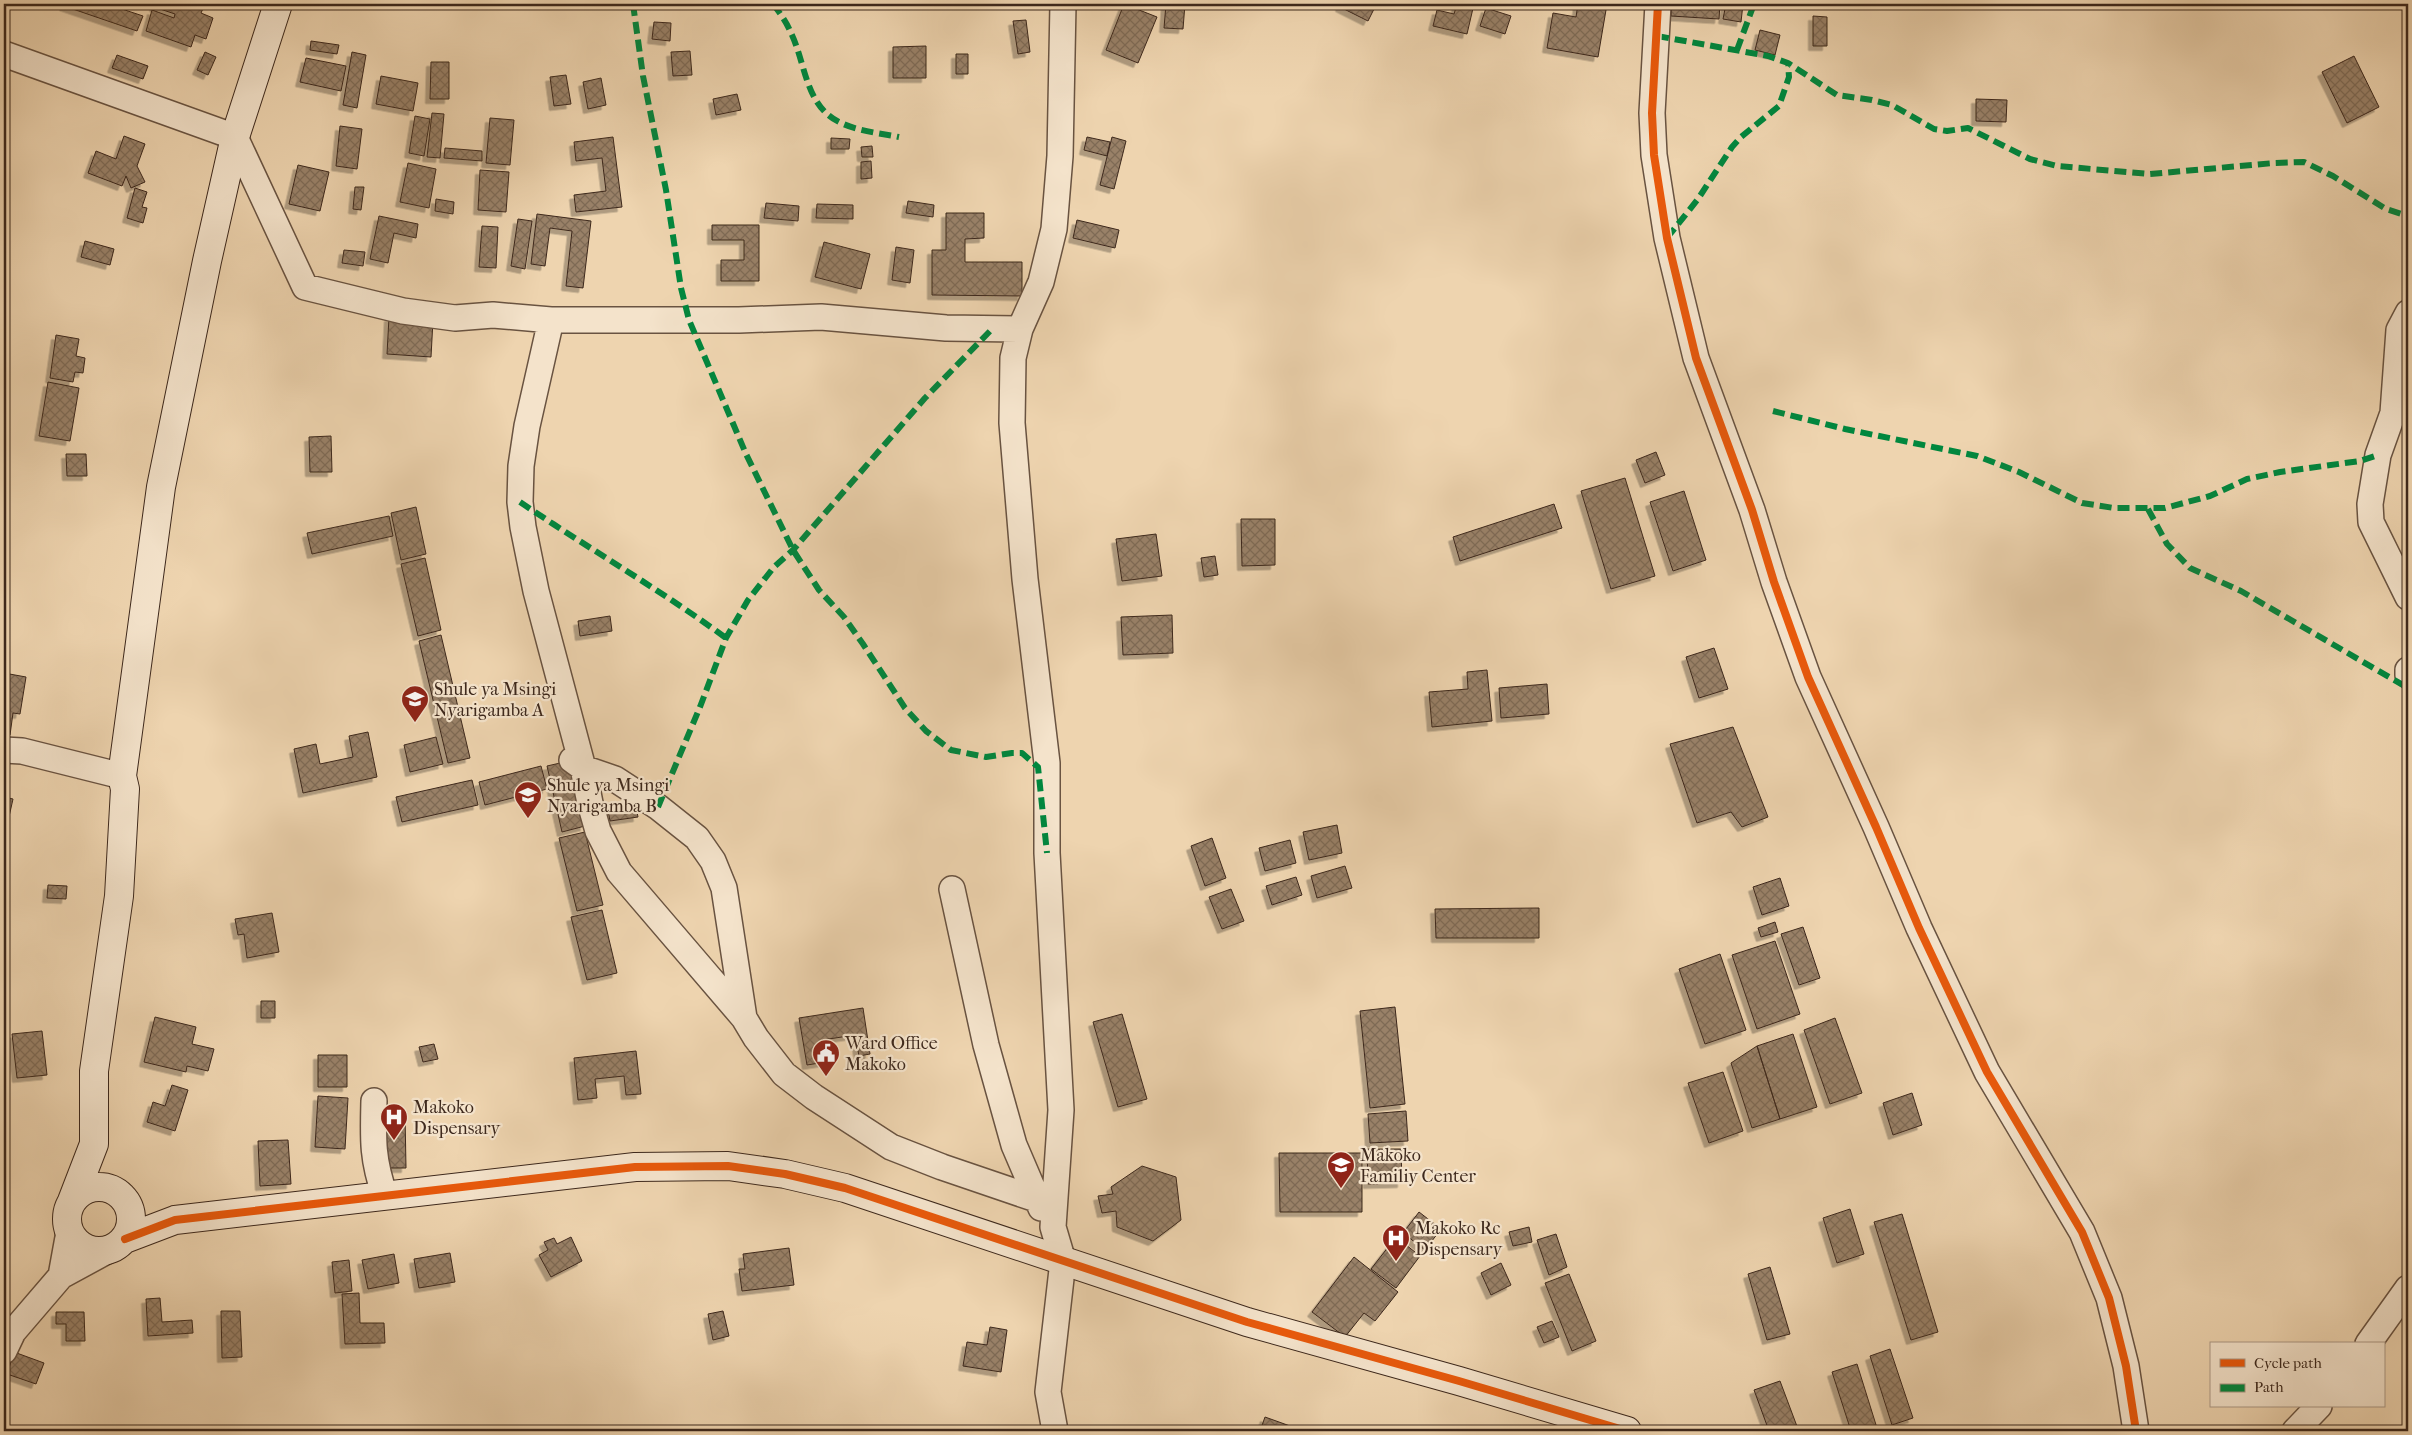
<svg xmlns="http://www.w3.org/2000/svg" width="2412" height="1435" font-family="'IM FELL French Canon',serif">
<defs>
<pattern id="building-cross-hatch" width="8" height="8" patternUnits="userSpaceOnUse" patternTransform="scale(1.25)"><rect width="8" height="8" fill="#998168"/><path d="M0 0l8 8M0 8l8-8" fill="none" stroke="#7e6a55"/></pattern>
<filter id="shadow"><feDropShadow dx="-4.5" dy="4.5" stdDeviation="0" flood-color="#0004"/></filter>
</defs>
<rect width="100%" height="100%" fill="#eed4af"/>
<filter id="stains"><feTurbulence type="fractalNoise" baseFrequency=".004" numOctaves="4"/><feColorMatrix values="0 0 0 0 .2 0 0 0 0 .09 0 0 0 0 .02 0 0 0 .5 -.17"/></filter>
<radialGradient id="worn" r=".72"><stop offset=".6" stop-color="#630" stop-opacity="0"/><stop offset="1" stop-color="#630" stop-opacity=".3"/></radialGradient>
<path fill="url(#building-cross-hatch)" stroke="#3d281c" filter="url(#shadow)" d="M 65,4 L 124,4 L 122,9 L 143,16 L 137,31 L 64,6 Z
M 155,4 L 205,4 L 201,13 L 213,18 L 206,39 L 195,35 L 191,47 L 146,31 L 152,10 L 174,18 L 175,14 L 154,7 Z
M 1124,4 L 1157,17 L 1138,63 L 1106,50 Z
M 1166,4 L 1185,4 L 1183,29 L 1164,28 Z
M 1341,4 L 1374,4 L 1376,5 L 1368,21 L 1340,7 Z
M 1457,4 L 1474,4 L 1467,34 L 1433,26 L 1437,10 L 1454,14 Z
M 1574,4 L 1607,4 L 1598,57 L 1547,48 L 1553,13 L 1576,17 L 1578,4 Z
M 1672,4 L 1720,4 L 1719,19 L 1671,16 Z
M 1726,4 L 1743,4 L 1741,22 L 1723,19 Z
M 1486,8 L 1511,16 L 1505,34 L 1480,26 Z
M 1813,16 L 1827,17 L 1827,46 L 1813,46 Z
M 1026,20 L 1030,52 L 1018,54 L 1013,21 Z
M 654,22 L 671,23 L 670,41 L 652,39 Z
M 1760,30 L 1780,35 L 1775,55 L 1755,50 Z
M 311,41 L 339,45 L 337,54 L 310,50 Z
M 926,46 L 926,78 L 893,78 L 893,47 Z
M 690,51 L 692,75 L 673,76 L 671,52 Z
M 205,52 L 216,57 L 208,75 L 197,70 Z
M 352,52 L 366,55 L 357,108 L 343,105 Z
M 956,54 L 968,54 L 968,74 L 956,74 Z
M 117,55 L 148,66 L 143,79 L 112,68 Z
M 2354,56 L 2379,107 L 2347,123 L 2322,72 Z
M 306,58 L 346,66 L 341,91 L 300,82 Z
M 431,62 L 449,62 L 449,99 L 430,99 Z
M 566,75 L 571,104 L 554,106 L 550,77 Z
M 381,76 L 418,83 L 413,111 L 376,104 Z
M 601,78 L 606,105 L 588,109 L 583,82 Z
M 737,94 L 741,110 L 716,115 L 713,99 Z
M 1976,99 L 2007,100 L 2006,122 L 1976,121 Z
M 432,113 L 444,114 L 440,158 L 427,157 Z
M 415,116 L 430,119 L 424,156 L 409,153 Z
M 490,118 L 514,120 L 510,165 L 486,163 Z
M 340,126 L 362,129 L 357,169 L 336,166 Z
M 124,136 L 145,144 L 137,166 L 145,182 L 131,188 L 126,176 L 122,186 L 88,173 L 96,151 L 116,159 Z
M 613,137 L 622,207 L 576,212 L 574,195 L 606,191 L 602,158 L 576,161 L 574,142 Z
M 1087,137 L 1110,142 L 1107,156 L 1084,150 Z
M 1112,137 L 1126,141 L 1114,189 L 1100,185 Z
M 831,138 L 850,139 L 849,149 L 831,149 Z
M 872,146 L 873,157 L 862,157 L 861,147 Z
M 445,148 L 482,151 L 482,161 L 444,158 Z
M 871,161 L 872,178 L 861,179 L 861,162 Z
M 408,163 L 436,169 L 429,208 L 400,202 Z
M 298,165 L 329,172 L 320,211 L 289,204 Z
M 480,170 L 509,172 L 506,212 L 478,210 Z
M 355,187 L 364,187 L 361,210 L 353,209 Z
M 135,188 L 147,192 L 142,207 L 147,208 L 143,223 L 127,218 Z
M 436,199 L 454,202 L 453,214 L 435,211 Z
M 908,201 L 934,205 L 933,217 L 906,213 Z
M 766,203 L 799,206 L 798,221 L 764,218 Z
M 817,204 L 853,205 L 853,219 L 816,218 Z
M 946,213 L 984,213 L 984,238 L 965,239 L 965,262 L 1022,262 L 1022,296 L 932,295 L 932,250 L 946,250 Z
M 537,214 L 591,221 L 583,288 L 566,286 L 572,231 L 550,228 L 545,266 L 531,264 Z
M 379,216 L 418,224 L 416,238 L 394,233 L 388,263 L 370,259 Z
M 518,219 L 532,221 L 525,269 L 511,266 Z
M 1077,220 L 1119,230 L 1115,248 L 1073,238 Z
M 712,225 L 759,225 L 759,281 L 721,281 L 721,260 L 744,260 L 744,240 L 712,240 Z
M 482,226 L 498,227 L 496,268 L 479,267 Z
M 85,241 L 114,249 L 110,265 L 81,257 Z
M 824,242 L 870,254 L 861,289 L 815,277 Z
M 896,247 L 914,250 L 910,283 L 892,280 Z
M 344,250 L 365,252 L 363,266 L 342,263 Z
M 389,317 L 433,320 L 431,357 L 387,354 Z
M 56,335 L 79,339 L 76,356 L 85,358 L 83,373 L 75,372 L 73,382 L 50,378 Z
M 48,382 L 79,388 L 70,441 L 39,436 Z
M 331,436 L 332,472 L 310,472 L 309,437 Z
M 1656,452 L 1665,475 L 1645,483 L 1636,460 Z
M 66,454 L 86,454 L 87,476 L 67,476 Z
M 1625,478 L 1655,576 L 1611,589 L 1581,491 Z
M 1684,491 L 1706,560 L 1673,571 L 1650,502 Z
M 1554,504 L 1562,528 L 1460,561 L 1453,537 Z
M 416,507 L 426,554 L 401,560 L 391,513 Z
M 389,516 L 393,536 L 312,554 L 307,533 Z
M 1241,519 L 1275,519 L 1275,565 L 1242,566 Z
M 1156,534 L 1162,576 L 1122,581 L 1116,539 Z
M 1215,556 L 1218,575 L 1204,577 L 1201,558 Z
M 425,558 L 441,630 L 418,636 L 401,564 Z
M 1172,615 L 1173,653 L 1123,655 L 1121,617 Z
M 610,616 L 612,631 L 580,636 L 578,621 Z
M 441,635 L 470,758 L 448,763 L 419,641 Z
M 1714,648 L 1728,689 L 1699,698 L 1686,657 Z
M 1487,670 L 1492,721 L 1432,727 L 1429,692 L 1468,689 L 1467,672 Z
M 4,673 L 26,677 L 20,714 L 13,713 L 10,735 L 4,734 Z
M 1547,684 L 1549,714 L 1501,718 L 1499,688 Z
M 1733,727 L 1768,817 L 1742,827 L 1731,812 L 1697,823 L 1670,744 Z
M 368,732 L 377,777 L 303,793 L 294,749 L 316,744 L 320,764 L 353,757 L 349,736 Z
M 436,737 L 443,764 L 410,772 L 404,745 Z
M 569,761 L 585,826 L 562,832 L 547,766 Z
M 541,766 L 547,789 L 485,805 L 479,782 Z
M 472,780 L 478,805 L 402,822 L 396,797 Z
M 4,797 L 13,799 L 4,839 Z
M 636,807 L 638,817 L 610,821 L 608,810 Z
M 1337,825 L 1342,853 L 1309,860 L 1303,832 Z
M 585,832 L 603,905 L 577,911 L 559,838 Z
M 1212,838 L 1226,878 L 1205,886 L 1191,846 Z
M 1290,840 L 1296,863 L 1265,871 L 1259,848 Z
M 1345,866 L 1352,888 L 1317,898 L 1311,876 Z
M 1296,877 L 1302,895 L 1272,905 L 1266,886 Z
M 1780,878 L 1789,906 L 1762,915 L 1753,887 Z
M 48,885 L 67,886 L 66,899 L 47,898 Z
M 1231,889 L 1244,921 L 1222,929 L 1209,897 Z
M 1539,908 L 1539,938 L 1436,938 L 1435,909 Z
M 602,910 L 617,973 L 587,980 L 571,917 Z
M 272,913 L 279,952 L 247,958 L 244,934 L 238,935 L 235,919 Z
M 1775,922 L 1778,932 L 1761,937 L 1758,928 Z
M 1803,927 L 1820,978 L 1799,985 L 1781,934 Z
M 1775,941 L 1800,1014 L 1757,1029 L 1732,955 Z
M 1720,954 L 1746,1030 L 1705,1044 L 1679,969 Z
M 261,1001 L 275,1001 L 275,1018 L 261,1018 Z
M 1395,1007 L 1405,1104 L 1370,1108 L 1360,1011 Z
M 863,1008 L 870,1054 L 859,1056 L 855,1035 L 822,1040 L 826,1062 L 807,1065 L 799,1018 Z
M 1122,1014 L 1147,1099 L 1118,1107 L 1093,1022 Z
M 155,1017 L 196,1027 L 192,1044 L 214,1049 L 208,1071 L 187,1066 L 186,1072 L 144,1062 Z
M 1835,1018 L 1862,1093 L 1830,1104 L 1804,1030 Z
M 42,1031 L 47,1075 L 17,1078 L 12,1034 Z
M 1793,1034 L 1817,1107 L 1780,1119 L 1757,1046 Z
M 434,1044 L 438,1059 L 423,1062 L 419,1047 Z
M 1757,1046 L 1780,1119 L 1752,1128 L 1731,1063 Z
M 636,1051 L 641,1094 L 626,1095 L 624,1076 L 595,1079 L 597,1098 L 578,1100 L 574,1058 Z
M 318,1055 L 347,1055 L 347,1087 L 318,1087 Z
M 1723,1072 L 1743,1131 L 1709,1143 L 1688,1083 Z
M 172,1085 L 188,1090 L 175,1131 L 147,1122 L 153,1102 L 165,1106 Z
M 1912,1093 L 1922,1125 L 1893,1135 L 1883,1103 Z
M 318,1096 L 348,1098 L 345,1149 L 315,1147 Z
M 1406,1111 L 1408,1141 L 1370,1143 L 1368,1114 Z
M 383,1114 L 405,1114 L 406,1168 L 383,1168 Z
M 288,1140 L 291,1184 L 260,1186 L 258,1141 Z
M 1367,1149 L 1401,1149 L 1402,1183 L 1368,1184 Z
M 1279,1153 L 1362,1153 L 1362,1212 L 1280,1212 Z
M 1142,1166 L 1176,1177 L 1181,1220 L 1153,1241 L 1117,1227 L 1116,1211 L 1102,1213 L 1098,1196 L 1113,1194 L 1111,1187 Z
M 1850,1209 L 1864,1254 L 1837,1263 L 1823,1218 Z
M 1419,1212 L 1441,1229 L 1425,1250 L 1403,1233 Z
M 1902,1214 L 1938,1332 L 1911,1340 L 1874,1222 Z
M 1529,1227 L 1532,1242 L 1513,1246 L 1509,1232 Z
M 1556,1234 L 1567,1267 L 1549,1275 L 1537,1240 Z
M 571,1237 L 582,1261 L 551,1277 L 539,1255 L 548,1250 L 544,1242 L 554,1238 L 557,1244 Z
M 1396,1237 L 1420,1256 L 1396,1288 L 1371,1269 Z
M 789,1248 L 794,1285 L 742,1291 L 739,1269 L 745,1269 L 743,1254 Z
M 450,1253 L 455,1282 L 419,1288 L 414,1259 Z
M 394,1254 L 399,1283 L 368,1289 L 362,1260 Z
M 1354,1257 L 1398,1292 L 1375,1321 L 1364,1313 L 1345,1337 L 1312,1312 Z
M 349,1260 L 352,1291 L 335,1293 L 332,1262 Z
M 1501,1263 L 1511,1285 L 1491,1295 L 1481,1273 Z
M 1770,1267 L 1790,1334 L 1767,1340 L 1748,1274 Z
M 1569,1274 L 1596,1341 L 1572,1351 L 1545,1283 Z
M 359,1293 L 360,1323 L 384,1323 L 385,1343 L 345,1344 L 342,1294 Z
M 160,1298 L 162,1322 L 192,1320 L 193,1333 L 148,1336 L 146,1299 Z
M 221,1311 L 240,1311 L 242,1357 L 222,1358 Z
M 723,1311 L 729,1336 L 713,1340 L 708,1314 Z
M 56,1312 L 84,1312 L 85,1341 L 66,1341 L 66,1324 L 56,1324 Z
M 1552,1321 L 1559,1337 L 1544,1343 L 1537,1327 Z
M 990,1327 L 1007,1330 L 1001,1372 L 963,1366 L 967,1342 L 987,1345 Z
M 1890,1349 L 1913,1418 L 1892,1425 L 1870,1356 Z
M 14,1352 L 44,1363 L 36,1384 L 7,1374 Z
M 1857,1364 L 1877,1428 L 1868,1431 L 1851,1431 L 1832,1372 Z
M 1780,1381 L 1798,1429 L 1792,1431 L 1769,1431 L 1754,1390 Z
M 1265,1417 L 1304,1431 L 1260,1431 Z"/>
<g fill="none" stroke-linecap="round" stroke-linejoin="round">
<g stroke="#695341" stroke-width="28">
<path id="street" d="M 1658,4 L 1652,113 L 1654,155 L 1667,238 L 1696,358 L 1752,510 L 1774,582 L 1808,677 L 1876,827 L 1919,928 L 1987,1072 L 2082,1232 L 2109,1298 L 2126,1366 L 2136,1431
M 4,54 L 235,137 L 305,287 L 403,311 L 455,318 L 493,315 L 551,320 L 739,320 L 821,317 L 946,328 L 1020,329
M 2408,313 L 2399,330 L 2393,413 L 2378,455 L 2370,504 L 2371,522 L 2408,597
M 551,320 L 527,426 L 521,466 L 520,502 L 523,527 L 536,591 L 583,768 L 590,803 L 598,831 L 619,872 L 744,1018
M 2408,670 L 2408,675
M 4,750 L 22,751 L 122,776
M 572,760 L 583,768 L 615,779 L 658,807 L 697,838 L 713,861 L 724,888 L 744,1018 L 756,1038 L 784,1074 L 814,1097 L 891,1147 L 942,1167 L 1036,1199
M 952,889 L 986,1045 L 1014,1145 L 1041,1208
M 374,1101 C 373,1139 372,1159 385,1196
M 61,1276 L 69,1232
M 2368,1344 L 2408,1288
M 4,1351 L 13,1332 L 61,1276 L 107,1251
M 1055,1431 L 1048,1392 L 1063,1261 L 1053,1227 L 1061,1110 L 1047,853 L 1047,763 L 1025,579 L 1012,423 L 1013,358 L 1020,329 L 1041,282 L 1054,229 L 1060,156 L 1063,4
M 2295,1431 L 2319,1406"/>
</g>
<g stroke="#3d281c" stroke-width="30">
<path id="secondary" d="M67 1219a32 32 0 1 1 64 0a32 32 0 1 1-64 0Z
M 72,1201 L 94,1144 L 94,1071 L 119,896 L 125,789 L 122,776 L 161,487 L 207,261 L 235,137 L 278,4
M 125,1239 L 175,1220 L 635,1167 L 728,1166 L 785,1174 L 845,1188 L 1247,1322 L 1459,1381 L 1627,1431"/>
</g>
<use href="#street" stroke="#f4e3cb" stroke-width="25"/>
<use href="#secondary" stroke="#f4e3cb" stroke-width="28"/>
<path stroke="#00873e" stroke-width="6" stroke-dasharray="12 6" stroke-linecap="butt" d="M 633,4 L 643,76 L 666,190 L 681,288 L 689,320 L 746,454 L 793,550 L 819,590 L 844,617 L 863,644 L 905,708 L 926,731 L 951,750 L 986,757 L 1012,753 L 1022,753 L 1038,767 L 1047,853
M 773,4 C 780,13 787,23 791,33 C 806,64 805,105 839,122 C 857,131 879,133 899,137
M 1657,36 L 1768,56 L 1788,63 L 1837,95 L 1872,100 L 1892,105 L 1934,129 L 1947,131 L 1968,128 L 2030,159 L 2057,166 L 2150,174 L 2274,163 L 2304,162 L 2333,176 L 2386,209 L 2408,216
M 1737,50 L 1754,4
M 1667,238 L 1698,199 L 1732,147 L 1741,137 L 1779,106 L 1789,77 L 1788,63
M 1773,411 L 1845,429 L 1977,456 L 2019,472 L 2082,503 L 2114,508 L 2165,508 L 2210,496 L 2247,479 L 2280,472 L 2360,461 L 2378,455
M 520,502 C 588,548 659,589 726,638
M 2148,509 L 2167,544 L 2190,568 L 2241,591 L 2408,688
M 658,807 L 700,707 L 726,638 L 748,600 L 774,567 L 793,550 L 925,398 L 993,328"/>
<g stroke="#f4e3cb" stroke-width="11">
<path id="cycleway" d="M 1658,4 L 1652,113 L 1654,155 L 1667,238 L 1696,358 L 1752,510 L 1774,582 L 1808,677 L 1876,827 L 1919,928 L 1987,1072 L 2082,1232 L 2109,1298 L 2126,1366 L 2136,1431
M 125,1239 L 175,1220 L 635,1167 L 728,1166 L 785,1174 L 845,1188 L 1247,1322 L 1459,1381 L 1627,1431"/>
</g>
<use href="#cycleway" stroke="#e8590c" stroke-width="8"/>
</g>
<defs>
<g id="school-pin" transform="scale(1.4375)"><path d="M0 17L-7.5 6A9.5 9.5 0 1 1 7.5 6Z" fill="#8f2418" stroke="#f4e3cb"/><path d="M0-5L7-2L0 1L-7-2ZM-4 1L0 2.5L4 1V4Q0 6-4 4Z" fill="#fff"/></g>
<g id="civic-pin" transform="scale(1.4375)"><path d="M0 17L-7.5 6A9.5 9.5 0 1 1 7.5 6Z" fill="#8f2418" stroke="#f4e3cb"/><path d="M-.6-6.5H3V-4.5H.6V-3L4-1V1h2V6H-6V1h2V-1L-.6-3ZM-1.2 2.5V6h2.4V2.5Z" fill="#fff"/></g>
<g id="hospital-pin" transform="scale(1.4375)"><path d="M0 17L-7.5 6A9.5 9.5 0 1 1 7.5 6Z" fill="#8f2418" stroke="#f4e3cb"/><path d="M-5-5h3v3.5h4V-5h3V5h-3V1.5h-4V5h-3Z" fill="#fff"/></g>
</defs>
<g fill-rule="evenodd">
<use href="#school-pin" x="415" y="699"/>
<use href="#school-pin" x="528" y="795"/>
<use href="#civic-pin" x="826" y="1053"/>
<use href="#hospital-pin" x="394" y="1117"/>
<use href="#school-pin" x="1341" y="1165"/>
<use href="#hospital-pin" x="1396" y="1238"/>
</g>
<g text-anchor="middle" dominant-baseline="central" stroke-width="4.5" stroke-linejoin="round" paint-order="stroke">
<g font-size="18" fill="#3d281c" stroke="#f4e3cb" text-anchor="start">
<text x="434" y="689">Shule ya Msingi<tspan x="434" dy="21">Nyarigamba A</tspan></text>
<text x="547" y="785">Shule ya Msingi<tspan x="547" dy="21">Nyarigamba B</tspan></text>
<text x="845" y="1043">Ward Office<tspan x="845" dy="21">Makoko</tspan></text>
<text x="413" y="1107">Makoko<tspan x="413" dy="21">Dispensary</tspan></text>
<text x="1360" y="1155">Makoko<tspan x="1360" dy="21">Familiy Center</tspan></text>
<text x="1415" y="1228">Makoko Rc<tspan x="1415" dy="21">Dispensary</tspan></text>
</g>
</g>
<rect width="2412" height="1435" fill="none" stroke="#eed4af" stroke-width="20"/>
<rect x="5" y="5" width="2402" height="1425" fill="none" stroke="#3d281c" stroke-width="2.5"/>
<rect x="10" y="10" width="2392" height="1415" fill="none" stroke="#3d281c"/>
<rect x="2210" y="1342" width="175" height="65" fill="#f4e3cb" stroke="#ab9885"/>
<rect x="2220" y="1359" width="25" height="8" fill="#e8590c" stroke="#ab9885"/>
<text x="2254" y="1368" font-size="15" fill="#3d281c">Cycle path</text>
<rect x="2220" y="1384" width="25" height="8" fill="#00873e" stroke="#ab9885"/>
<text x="2254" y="1392" font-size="15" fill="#3d281c">Path</text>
<rect width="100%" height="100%" filter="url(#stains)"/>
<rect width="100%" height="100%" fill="url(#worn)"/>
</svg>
